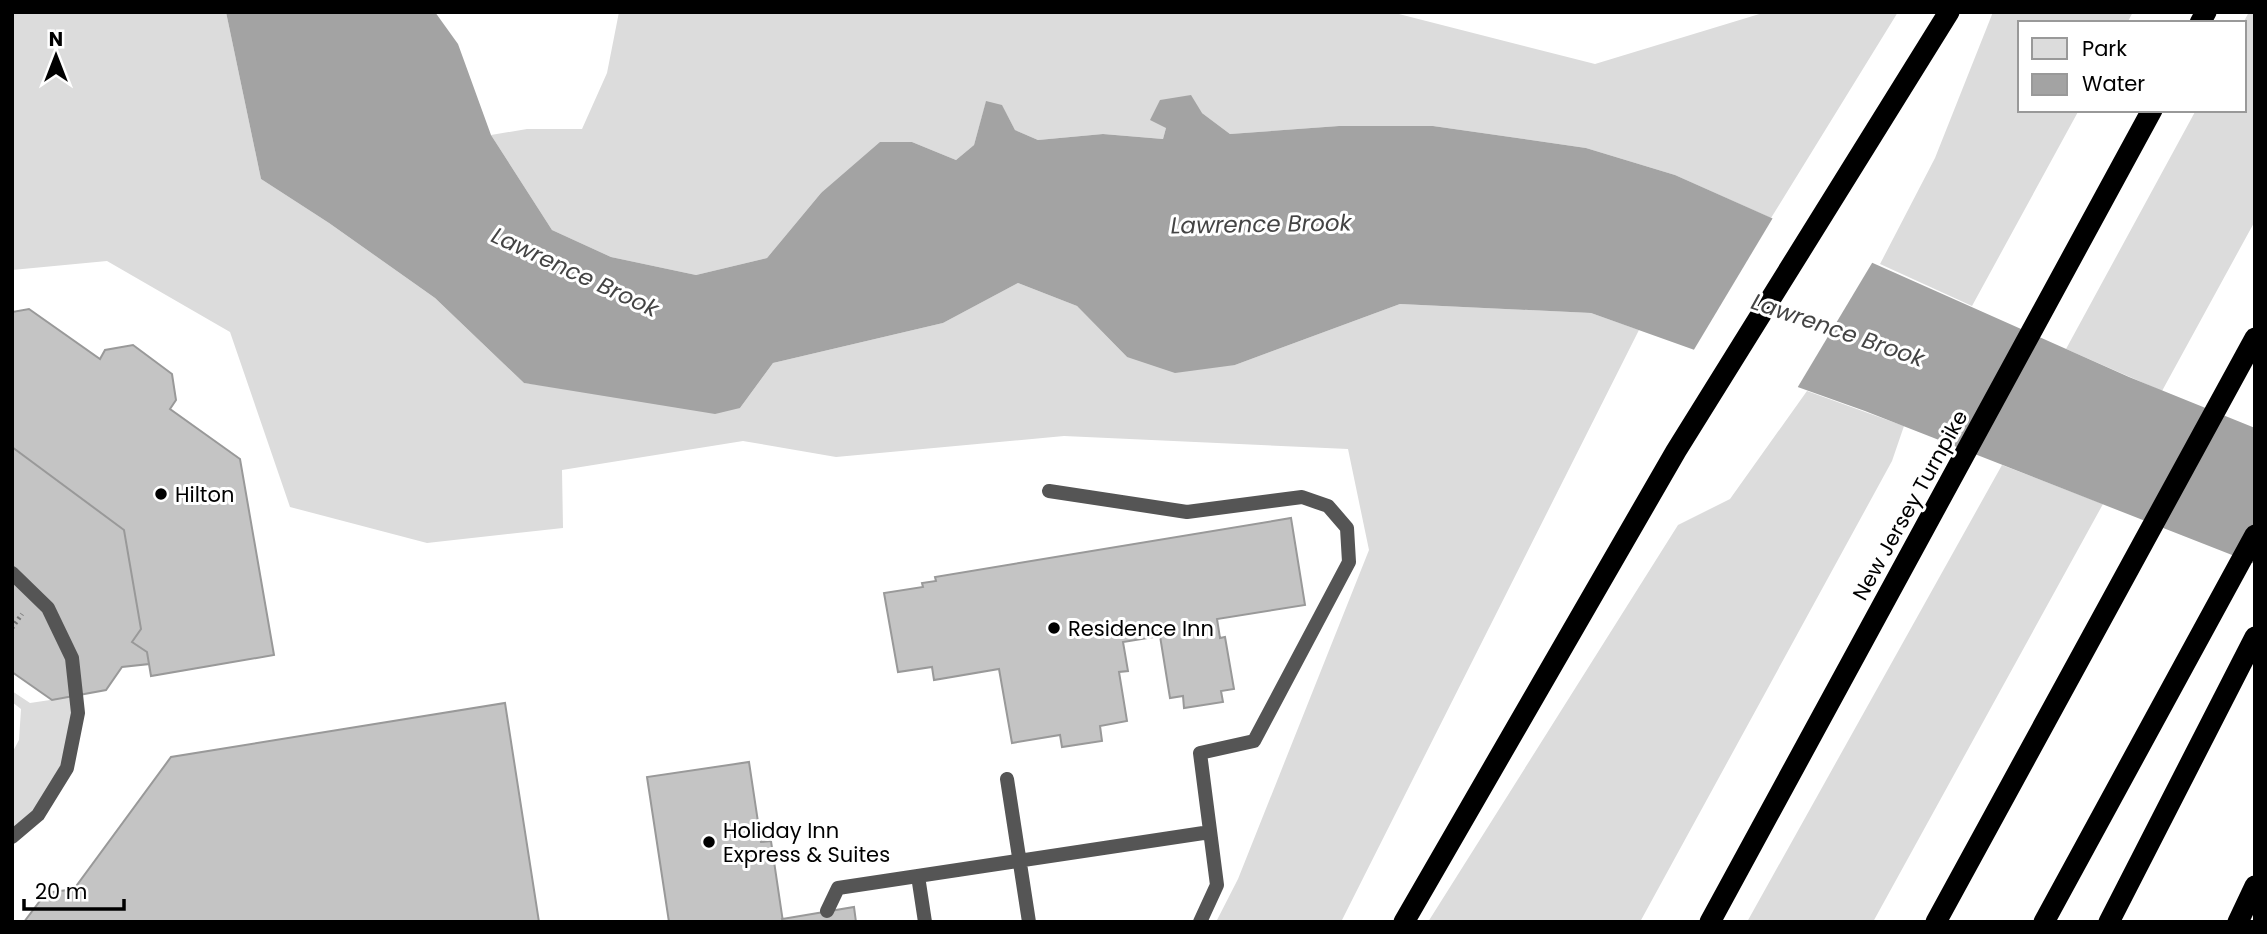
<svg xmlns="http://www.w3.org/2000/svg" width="2267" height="934" font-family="Poppins,sans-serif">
<rect width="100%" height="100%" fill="#fff"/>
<path fill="#dcdcdc" d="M 12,12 L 226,12 L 261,179 L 329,223 L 435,298 L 524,383 L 740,408 L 773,363 L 943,323 L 1018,283 L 1077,306 L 1127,357 L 1235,365 L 1400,304 L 1591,313 L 1639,330 L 1341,922 L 1216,922 L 1238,879 L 1369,550 L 1348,449 L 1064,436 L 836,457 L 743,441 L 562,470 L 563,528 L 427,543 L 290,507 L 230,332 L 107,261 L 12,270 Z
M 619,12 L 1391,12 L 1595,64 L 1766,12 L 1898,12 L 1771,218 L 1675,175 L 1586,148 L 1433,126 L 1339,126 L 1230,134 L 1202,113 L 1166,128 L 1163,139 L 1103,134 L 1038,140 L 1015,130 L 1002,106 L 986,102 L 974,145 L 956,160 L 912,142 L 821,193 L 767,258 L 696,275 L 611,257 L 552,230 L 491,135 L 527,129 L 582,129 L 607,73 Z
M 1993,12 L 2133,12 L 2127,23 L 2020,23 L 2020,110 L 2079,110 L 1972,306 L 1880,264 L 1935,158 Z
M 2249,12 L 2255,12 L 2255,221 L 2162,391 L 2066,349 L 2196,110 L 2244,110 L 2243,23 Z
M 1807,391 L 1904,426 L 1892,461 L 1640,922 L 1428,922 L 1678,525 L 1730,499 Z
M 2002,465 L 2103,504 L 1873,922 L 1747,922 Z
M 12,691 L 30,703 L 77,696 L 67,768 L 12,837 L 12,753 L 19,740 L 21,709 L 12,702 Z"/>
<path fill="#a3a3a3" d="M 226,12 L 435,12 L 458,44 L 491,135 L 552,230 L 611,257 L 696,275 L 767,258 L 821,193 L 880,142 L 912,142 L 956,160 L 974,145 L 986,101 L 1002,105 L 1015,130 L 1038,140 L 1103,134 L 1163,139 L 1166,128 L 1150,120 L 1160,100 L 1191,95 L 1202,113 L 1230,134 L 1339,126 L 1433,126 L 1586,148 L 1675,175 L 2129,377 L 2255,428 L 2255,564 L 1865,411 L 1591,313 L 1400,304 L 1235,365 L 1175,373 L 1127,357 L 1077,306 L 1018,283 L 943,323 L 773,363 L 740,408 L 715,414 L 524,383 L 435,298 L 329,223 L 261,179 Z"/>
<path fill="#fff" d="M 1774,216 L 1875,258 L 1796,390 L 1692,353 Z"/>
<path fill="#c4c4c4" stroke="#999" stroke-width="2" d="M 29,309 L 100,359 L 105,350 L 133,345 L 172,374 L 176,400 L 170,409 L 240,459 L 274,655 L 151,676 L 147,652 L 132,642 L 141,629 L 124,530 L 12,447 L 12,312 Z
M 12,447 L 124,530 L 141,629 L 132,642 L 147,652 L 149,664 L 122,667 L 106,690 L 52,700 L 12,672 Z
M 1291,518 L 1305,605 L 1217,619 L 1220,638 L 1225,637 L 1234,689 L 1221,691 L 1223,702 L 1184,708 L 1183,696 L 1170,698 L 1160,636 L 1123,642 L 1128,671 L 1119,672 L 1127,721 L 1100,726 L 1102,741 L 1062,747 L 1060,735 L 1012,743 L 999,669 L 934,680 L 932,667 L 898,672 L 884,593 L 923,587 L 922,583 L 936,581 L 935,577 Z
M 505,703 L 539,922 L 24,922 L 46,893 L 74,889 L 171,757 Z
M 749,762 L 761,842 L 771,841 L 783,922 L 669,922 L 647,777 Z
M 854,907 L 856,922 L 783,922 L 782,919 Z"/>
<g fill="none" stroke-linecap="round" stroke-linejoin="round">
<path stroke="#777" stroke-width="4.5" stroke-dasharray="2 3.5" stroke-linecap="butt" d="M 12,628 L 22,614"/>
<path stroke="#555" stroke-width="14" d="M 1049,491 L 1187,512 L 1302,497 L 1328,506 L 1347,528 L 1349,562 L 1254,741 L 1200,753 L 1217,885 L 1200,922
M 12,573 L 48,608 L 72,658 L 78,713 L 67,768 L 38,815 L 12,837
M 1007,779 L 1029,922
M 918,876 L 925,922
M 827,911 L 838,888 L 1210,832"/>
<path stroke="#000" stroke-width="21" d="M 2200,23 L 2206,12
M 1404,922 L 1676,451 L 1949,12
M 1710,922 L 2152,110
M 1936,922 L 2255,338
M 2044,922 L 2255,535
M 2109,922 L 2255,637
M 2238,922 L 2255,886"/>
</g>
<g fill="#000" stroke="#fff" stroke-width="2.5">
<circle cx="161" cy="494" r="7"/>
<circle cx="1054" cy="628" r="7"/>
<circle cx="709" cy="842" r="7"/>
</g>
<g text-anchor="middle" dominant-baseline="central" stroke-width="6" stroke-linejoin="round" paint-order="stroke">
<g font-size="21" fill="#000" stroke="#fff" text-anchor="start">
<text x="175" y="494">Hilton</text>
<text x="1068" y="628">Residence Inn</text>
<text x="723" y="830">Holiday Inn<tspan x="723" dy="24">Express &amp; Suites</tspan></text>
</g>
<g font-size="21" fill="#000" stroke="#fff">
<text transform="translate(1910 505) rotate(-61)">New Jersey Turnpike</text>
</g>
<g font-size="23" font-style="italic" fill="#444" stroke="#fff">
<text transform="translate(1261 224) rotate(-1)">Lawrence Brook</text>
<text transform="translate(575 272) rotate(25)">Lawrence Brook</text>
<text transform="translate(1838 330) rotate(19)">Lawrence Brook</text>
</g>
</g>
<rect width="2267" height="934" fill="none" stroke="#000000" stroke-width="28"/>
<rect x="2018" y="21" width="228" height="91" fill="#ffffff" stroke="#999999" stroke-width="2"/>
<rect x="2032" y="38" width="35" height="21" fill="#dcdcdc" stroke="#999999" stroke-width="2"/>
<text x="2082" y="56" font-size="21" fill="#000000">Park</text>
<rect x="2032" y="74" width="35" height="21" fill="#a3a3a3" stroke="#999999" stroke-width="2"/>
<text x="2082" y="91" font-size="21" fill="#000000">Water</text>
<g transform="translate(56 56)" stroke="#ffffff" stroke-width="5" paint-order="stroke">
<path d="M0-5L12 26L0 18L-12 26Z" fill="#000000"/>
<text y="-10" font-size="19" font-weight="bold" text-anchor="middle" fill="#000000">N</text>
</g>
<path d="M24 899v10h100v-10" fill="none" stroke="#000000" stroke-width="3.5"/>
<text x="35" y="899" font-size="21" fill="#000000" stroke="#ffffff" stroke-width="5" paint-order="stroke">20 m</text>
</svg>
